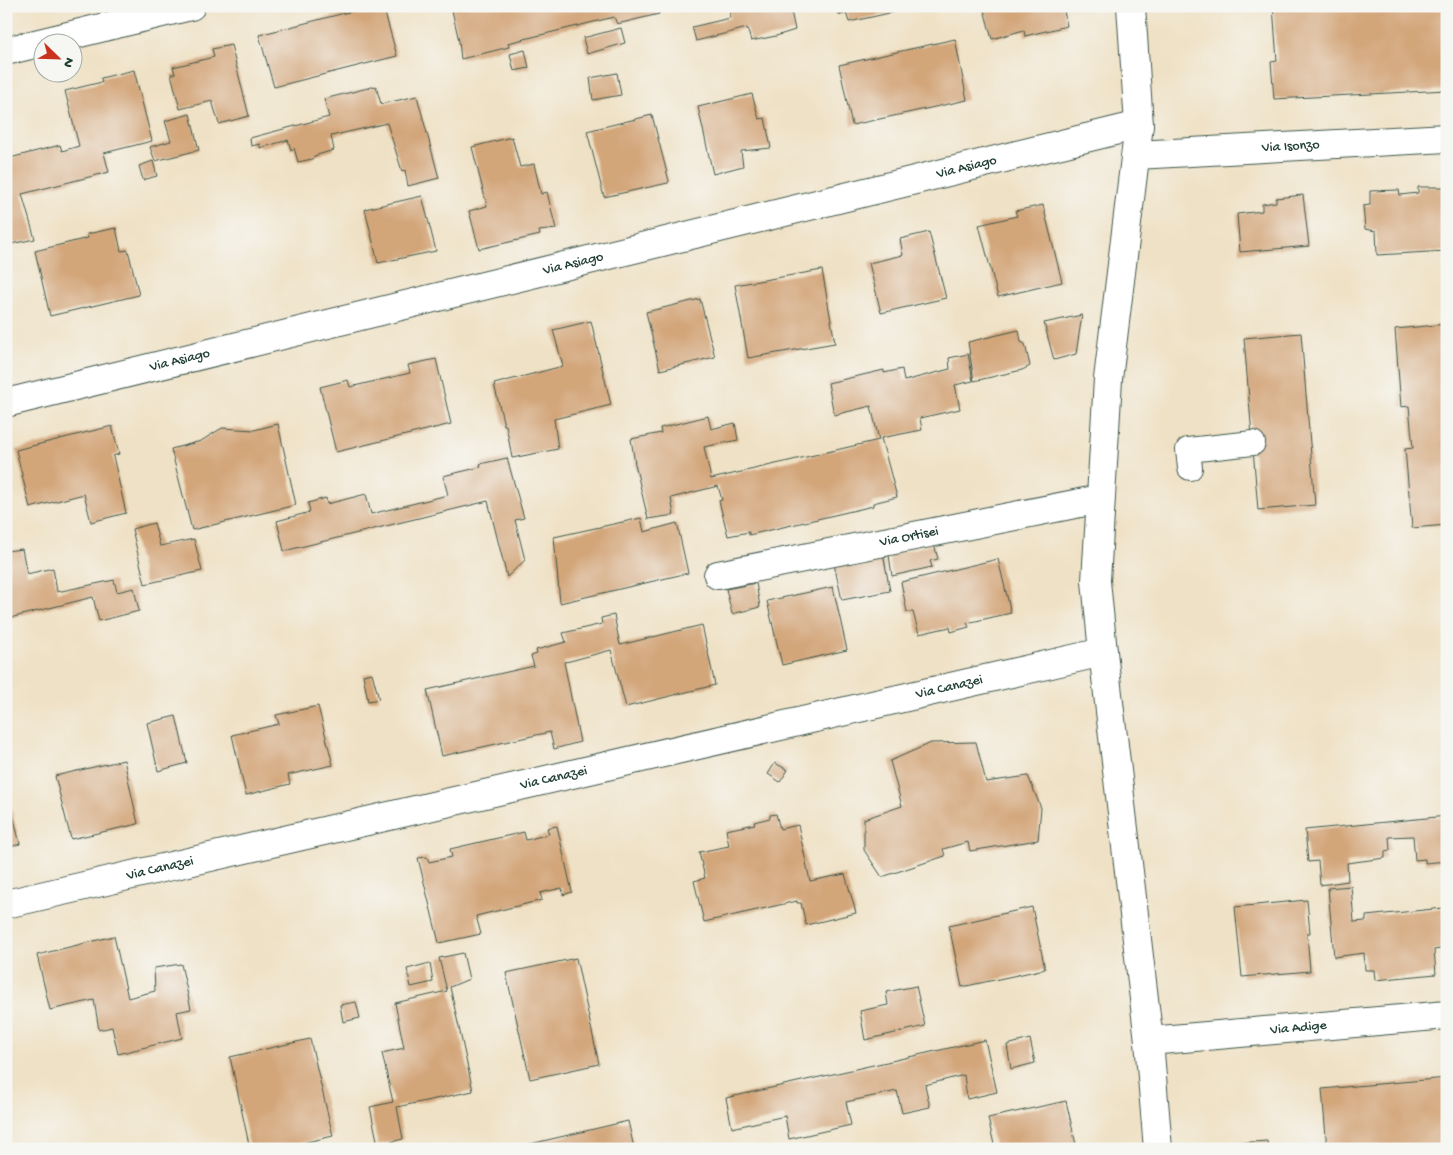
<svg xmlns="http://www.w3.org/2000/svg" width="1453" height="1155" font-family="'Gochi Hand',sans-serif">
<rect width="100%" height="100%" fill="#f6f6f2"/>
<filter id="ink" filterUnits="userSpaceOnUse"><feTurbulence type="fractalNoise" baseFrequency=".02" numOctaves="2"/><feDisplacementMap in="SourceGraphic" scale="10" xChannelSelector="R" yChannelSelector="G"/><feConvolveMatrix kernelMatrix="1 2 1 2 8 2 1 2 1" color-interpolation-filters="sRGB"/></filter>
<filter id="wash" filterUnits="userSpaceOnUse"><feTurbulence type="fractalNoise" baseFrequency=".0096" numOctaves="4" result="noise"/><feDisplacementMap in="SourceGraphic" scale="20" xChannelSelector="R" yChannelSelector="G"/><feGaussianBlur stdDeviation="1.12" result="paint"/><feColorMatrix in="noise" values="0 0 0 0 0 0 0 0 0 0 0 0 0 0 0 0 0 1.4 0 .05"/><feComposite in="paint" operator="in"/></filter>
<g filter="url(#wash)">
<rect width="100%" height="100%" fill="#efe1c5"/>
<g id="blocks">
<path fill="#d3a67a" d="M 372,6 L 383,6 L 397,56 L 274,87 L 259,35 Z
M 451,6 L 657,6 L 659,14 L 617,24 L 614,17 L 508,43 L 509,47 L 461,59 L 459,41 Z
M 729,6 L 790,6 L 795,30 L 776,36 L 751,41 L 747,28 L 696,41 L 692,27 L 730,18 Z
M 832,6 L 902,6 L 902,7 L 894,9 L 894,12 L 849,22 L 846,13 L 839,15 L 838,9 L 833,10 Z
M 983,6 L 1063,6 L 1067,26 L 1025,36 L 1024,30 L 992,39 Z
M 1273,6 L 1447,6 L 1447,90 L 1274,99 L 1271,62 L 1277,61 Z
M 621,28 L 625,43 L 587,54 L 583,38 Z
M 955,39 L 967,100 L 852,125 L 839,65 Z
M 231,45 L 249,116 L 219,124 L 212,101 L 180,109 L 171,74 L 175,74 L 173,67 L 214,57 L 212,49 Z
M 525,50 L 529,68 L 514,71 L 510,54 Z
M 134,70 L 152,141 L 104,153 L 109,172 L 22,194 L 35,239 L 6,245 L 6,198 L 8,198 L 6,159 L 60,145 L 62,151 L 79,146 L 65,91 L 102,82 L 101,78 Z
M 617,73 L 621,95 L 593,100 L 590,78 Z
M 376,86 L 381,104 L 417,96 L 439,178 L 408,186 L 405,170 L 402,171 L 387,123 L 331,136 L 334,150 L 314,156 L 314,158 L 312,159 L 298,162 L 294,148 L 291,150 L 288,140 L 260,148 L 260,144 L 251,146 L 250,138 L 329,117 L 324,99 Z
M 752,94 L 759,119 L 765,118 L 771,148 L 741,151 L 743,166 L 713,174 L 698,107 Z
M 190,114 L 199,150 L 155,161 L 150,147 L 171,141 L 165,121 Z
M 652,115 L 669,181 L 668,183 L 604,197 L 587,131 Z
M 512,137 L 520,167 L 534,164 L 541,194 L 547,192 L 556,229 L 539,231 L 540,235 L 479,249 L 469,211 L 487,206 L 472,147 Z
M 153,161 L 157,176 L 143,180 L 139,166 Z
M 1418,187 L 1447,187 L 1447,251 L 1377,255 L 1376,231 L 1365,229 L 1363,206 L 1370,205 L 1370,191 L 1399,190 L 1400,195 L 1418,193 Z
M 1303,195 L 1309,246 L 1240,252 L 1237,214 L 1262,211 L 1262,204 L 1276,202 L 1276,198 Z
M 422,196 L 436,251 L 378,263 L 365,209 Z
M 1043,205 L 1062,282 L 998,297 L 979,225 L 1017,216 L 1015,211 Z
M 116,228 L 121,251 L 128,250 L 139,295 L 50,316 L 35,251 L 88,238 L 87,234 Z
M 929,232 L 946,298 L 881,313 L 869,263 L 903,255 L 900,239 Z
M 822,270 L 835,343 L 748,358 L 735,285 Z
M 700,299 L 715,357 L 660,370 L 646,312 Z
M 1082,315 L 1076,354 L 1054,360 L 1044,323 Z
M 591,321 L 611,405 L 554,419 L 558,449 L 512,458 L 506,425 L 504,425 L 494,384 L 563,366 L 553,330 Z
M 1447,324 L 1447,525 L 1412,528 L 1405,449 L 1413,448 L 1409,406 L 1401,407 L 1395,329 Z
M 1019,330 L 1021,342 L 1025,344 L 1030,366 L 1022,370 L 974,381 L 968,342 Z
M 1301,333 L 1315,505 L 1258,510 L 1244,338 Z
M 968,354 L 973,381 L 955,385 L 960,409 L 920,418 L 922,430 L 881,438 L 897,497 L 873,503 L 873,506 L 749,535 L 749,532 L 728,536 L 719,501 L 722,500 L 718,486 L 671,498 L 674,515 L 648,519 L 635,464 L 631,439 L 661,433 L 660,428 L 708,416 L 711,429 L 735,423 L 738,440 L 704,447 L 711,479 L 879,440 L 871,406 L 834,415 L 828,383 L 884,370 L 884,373 L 902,369 L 904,381 L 950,369 L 949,358 Z
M 436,359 L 451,424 L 336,452 L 320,387 L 348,380 L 350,387 L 410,373 L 408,365 Z
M 278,424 L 296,505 L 192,530 L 171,449 L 201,441 L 222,428 L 254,430 Z
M 112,426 L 119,454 L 113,456 L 126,513 L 91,522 L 84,494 L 30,508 L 16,450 Z
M 507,458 L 524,518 L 515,520 L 525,560 L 507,577 L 488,501 L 284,551 L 277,521 L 310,512 L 308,503 L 326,498 L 327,504 L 366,494 L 371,514 L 448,495 L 443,476 L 481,467 L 480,464 Z
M 641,518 L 644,532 L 677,523 L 688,573 L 560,603 L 554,537 Z
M 154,523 L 160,546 L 194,539 L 202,571 L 145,584 L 132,529 Z
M 934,544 L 938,559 L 930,561 L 932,567 L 892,576 L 889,555 Z
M 22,549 L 27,574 L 53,568 L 57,592 L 114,580 L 117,592 L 134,588 L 139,611 L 99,621 L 93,597 L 6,619 L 6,551 Z
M 883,553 L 890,591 L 842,600 L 834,564 Z
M 998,559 L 1011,613 L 967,623 L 969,627 L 951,632 L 950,627 L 919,634 L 913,612 L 907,612 L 901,582 Z
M 756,583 L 760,607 L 732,614 L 726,589 Z
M 833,587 L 847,650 L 782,665 L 767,601 Z
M 614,615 L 620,645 L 702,625 L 715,685 L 626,707 L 611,650 L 570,661 L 564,662 L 580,742 L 554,749 L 550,732 L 442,756 L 427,690 L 534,666 L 531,656 L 537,654 L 536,650 L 566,642 L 563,633 L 602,624 L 601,618 Z
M 372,673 L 379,699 L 368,701 L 363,675 Z
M 318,706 L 333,765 L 288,775 L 290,784 L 246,795 L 232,735 L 279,724 L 276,715 Z
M 176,716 L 187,763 L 158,771 L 147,723 Z
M 976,742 L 986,782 L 1028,776 L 1041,808 L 1038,840 L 970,851 L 968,842 L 943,849 L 945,856 L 882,877 L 864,850 L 864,819 L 902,806 L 890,761 L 931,743 Z
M 124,760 L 138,824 L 71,839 L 55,776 Z
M 775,763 L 788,770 L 780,782 L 768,774 Z
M 6,786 L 20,844 L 6,848 Z
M 776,814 L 780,829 L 798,825 L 810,881 L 845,874 L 856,913 L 806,925 L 801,903 L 797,903 L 797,901 L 704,922 L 694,881 L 705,878 L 699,852 L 729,846 L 726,830 L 755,824 L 754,822 L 770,818 L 770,815 Z
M 1447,816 L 1447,861 L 1425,863 L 1425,859 L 1415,860 L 1413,836 L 1389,837 L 1390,850 L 1385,851 L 1385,858 L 1347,863 L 1348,881 L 1320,885 L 1318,861 L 1308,862 L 1305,830 Z
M 557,826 L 572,892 L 563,895 L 562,888 L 540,893 L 542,900 L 476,916 L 481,934 L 439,943 L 418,858 L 427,857 L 429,862 L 452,857 L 450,849 L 524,832 L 526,840 L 549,834 L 547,828 Z
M 1351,886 L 1354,922 L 1366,921 L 1366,916 L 1443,908 L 1446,948 L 1434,950 L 1436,974 L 1375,980 L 1374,970 L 1365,970 L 1364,953 L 1334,957 L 1328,888 Z
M 1307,900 L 1310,933 L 1307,933 L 1310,971 L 1242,977 L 1235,907 Z
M 1032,907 L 1045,969 L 962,987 L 949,926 Z
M 114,936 L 128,998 L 155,991 L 154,968 L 181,964 L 191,1009 L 177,1012 L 182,1038 L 118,1054 L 112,1027 L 99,1030 L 94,1000 L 50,1010 L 37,955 Z
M 463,953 L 469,979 L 450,987 L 473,1091 L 397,1107 L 403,1139 L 378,1145 L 370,1107 L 393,1102 L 382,1053 L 404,1048 L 395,1003 L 447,991 L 439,958 Z
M 576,958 L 599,1064 L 530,1079 L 506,973 Z
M 430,963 L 433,982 L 411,987 L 407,969 Z
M 916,986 L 925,1026 L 865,1040 L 860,1011 L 888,1005 L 886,992 Z
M 356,1002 L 360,1018 L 343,1022 L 340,1005 Z
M 310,1039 L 333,1136 L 277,1149 L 250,1149 L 230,1057 Z
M 1030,1039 L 1035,1063 L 1011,1069 L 1007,1045 Z
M 985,1040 L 997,1092 L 967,1099 L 964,1075 L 925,1085 L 930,1107 L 902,1113 L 897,1091 L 846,1102 L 851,1125 L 789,1139 L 785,1116 L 732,1128 L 726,1098 Z
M 1447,1078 L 1447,1149 L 1327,1149 L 1322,1089 Z
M 1066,1101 L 1077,1149 L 995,1149 L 988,1118 Z
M 628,1121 L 634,1148 L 630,1149 L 509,1149 Z
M 1267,1141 L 1268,1149 L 1223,1149 L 1223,1144 Z"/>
</g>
</g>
<g filter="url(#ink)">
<use href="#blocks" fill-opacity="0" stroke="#3e564a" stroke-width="1"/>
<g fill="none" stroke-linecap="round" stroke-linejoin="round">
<g stroke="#3e564a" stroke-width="26">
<path id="pedestrian" d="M 1190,468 L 1188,450 L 1253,443"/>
</g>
<g stroke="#3e564a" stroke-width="30">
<g id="minor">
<path d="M 1131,6 L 1139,125 L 1108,379 L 1096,581 L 1103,652 L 1149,1041 L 1158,1149"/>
<path d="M 6,51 L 191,6"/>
<path id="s1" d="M 1136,155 L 1447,138"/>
<path id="s2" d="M 6,403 L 1139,125"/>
<path id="s3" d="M 718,575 L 1100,499"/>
<path id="s4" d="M 6,904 L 1103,652"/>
<path id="s5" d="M 1149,1041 L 1447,1015"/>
</g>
</g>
<use href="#pedestrian" stroke="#fff" stroke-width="24"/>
<use href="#minor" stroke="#fff" stroke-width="28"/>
</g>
</g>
<g text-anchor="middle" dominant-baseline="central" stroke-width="4.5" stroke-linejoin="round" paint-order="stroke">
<g font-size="14" fill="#1f3d34" stroke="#f6f6f2">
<text stroke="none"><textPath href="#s1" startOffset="155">Via Isonzo</textPath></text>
<text stroke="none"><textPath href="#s2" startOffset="989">Via Asiago</textPath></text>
<text stroke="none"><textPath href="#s2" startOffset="584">Via Asiago</textPath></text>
<text stroke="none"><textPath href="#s2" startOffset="179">Via Asiago</textPath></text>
<text stroke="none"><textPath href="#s3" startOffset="195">Via Ortisei</textPath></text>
<text stroke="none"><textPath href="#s4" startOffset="968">Via Canazei</textPath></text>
<text stroke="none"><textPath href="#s4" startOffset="562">Via Canazei</textPath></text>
<text stroke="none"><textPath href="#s4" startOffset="158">Via Canazei</textPath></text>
<text stroke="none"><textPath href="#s5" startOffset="150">Via Adige</textPath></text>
</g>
</g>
<rect width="1453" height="1155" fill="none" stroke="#f6f6f2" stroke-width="25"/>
<g transform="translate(58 58) rotate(113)"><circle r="24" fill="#f6f6f2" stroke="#a0aca6"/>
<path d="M0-4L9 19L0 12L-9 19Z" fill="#c8321e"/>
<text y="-8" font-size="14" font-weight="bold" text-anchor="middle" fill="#1f3d34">N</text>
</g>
</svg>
